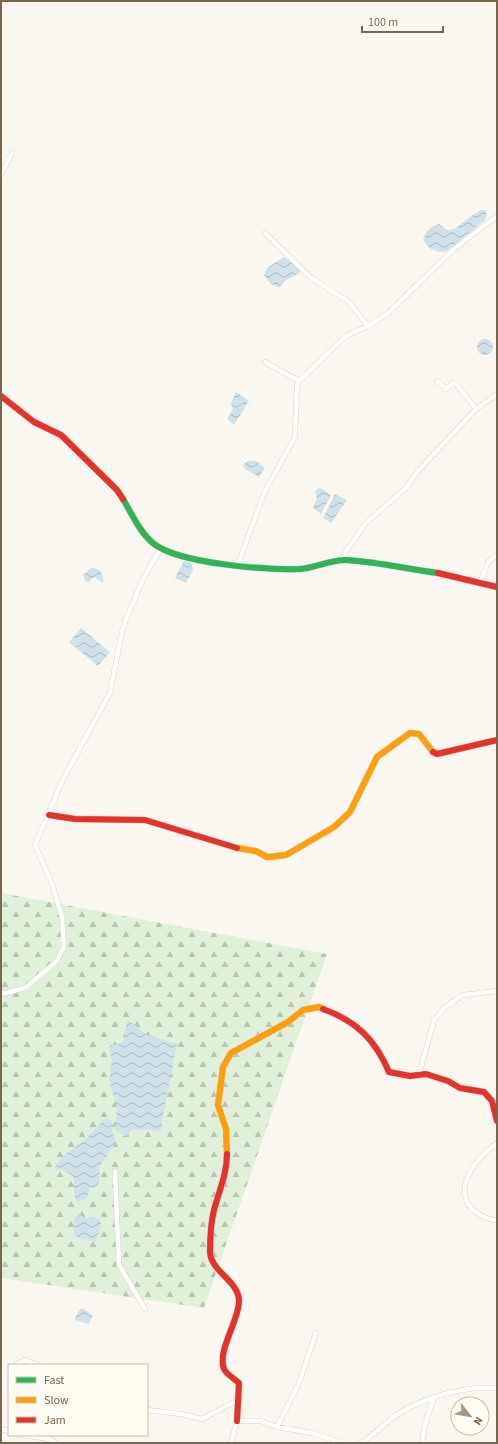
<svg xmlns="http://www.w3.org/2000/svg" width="498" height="1444" font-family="'Source Sans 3',sans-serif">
<defs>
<pattern id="forest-firs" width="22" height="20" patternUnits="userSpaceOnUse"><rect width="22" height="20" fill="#e1f0da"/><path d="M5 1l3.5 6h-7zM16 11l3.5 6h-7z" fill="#bbc6b3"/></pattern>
<pattern id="water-waves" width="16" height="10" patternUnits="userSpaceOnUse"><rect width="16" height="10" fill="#d0e1e9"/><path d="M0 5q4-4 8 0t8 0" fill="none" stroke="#aebabf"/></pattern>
</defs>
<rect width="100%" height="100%" fill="#f9f7ef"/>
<path fill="url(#forest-firs)" d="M 1,893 L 327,954 L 204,1308 L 1,1278 Z"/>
<path fill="url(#water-waves)" d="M 480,210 L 486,210 L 487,216 L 484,221 L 447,251 C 436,254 429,249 423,240 C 426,232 430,226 439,224 L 447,230 L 454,229 Z
M 284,257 L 296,266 L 300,273 L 286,280 L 279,288 L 271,284 L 264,275 L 267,268 Z
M477 347a8 8 0 1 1 16 0a8 8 0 1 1-16 0Z
M 236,392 L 249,401 L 234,425 L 227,419 L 233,409 L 231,403 Z
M 248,461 L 256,461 L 265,468 L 259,477 L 245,469 L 243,465 Z
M 319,487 L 331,495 L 321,514 L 313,508 L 317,498 L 315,492 Z
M 335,494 L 347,500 L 331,523 L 323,518 Z
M 184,561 L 191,563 L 193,570 L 186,583 L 175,578 Z
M 91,568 C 99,567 105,575 103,583 L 94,577 L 89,582 L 86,582 L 83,575 Z
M 81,628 L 110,652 L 98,666 L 69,642 Z
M 127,1020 L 141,1029 L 145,1034 L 177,1044 L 160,1131 L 132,1129 L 128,1135 L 124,1136 L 115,1130 L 117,1107 L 109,1081 L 112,1060 L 109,1048 L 111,1045 L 119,1044 L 124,1040 Z
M 105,1118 L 112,1121 L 112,1131 L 116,1142 L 100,1166 L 99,1183 L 94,1188 L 90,1187 L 87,1199 L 77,1202 C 68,1184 85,1175 56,1169 L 55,1167 L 61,1158 L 86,1139 Z
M 80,1215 L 86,1218 L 94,1217 L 100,1220 L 101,1225 L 96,1241 L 83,1240 L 74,1235 L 73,1225 L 75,1218 Z
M 82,1308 L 93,1315 L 89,1324 L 75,1320 L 77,1313 Z"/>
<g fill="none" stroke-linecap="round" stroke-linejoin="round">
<g stroke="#d8d4cc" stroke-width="5.5">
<path id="street" d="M 1,175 L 12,153
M 265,233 L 311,278 L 348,301 L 368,326
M 265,362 L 299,381
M 437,381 L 446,389 L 453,383 L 456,384 L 476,409
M 339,562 L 365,524 L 406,488 L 417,472 L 476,409 L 497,394
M 237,567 L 264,493 L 295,437 L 297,386 L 299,381 L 346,336 L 368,326 L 387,314 L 454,249 L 497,216
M 480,583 L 488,562 L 497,555
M 1,994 L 25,988 L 56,962 L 64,947 L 62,917 L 52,884 L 35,845 L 63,779 L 110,693 L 122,632 L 126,619 L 144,577 L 161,548
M 419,1074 L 434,1020 L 445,1007 L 463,995 L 497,991
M 497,1143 C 476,1157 448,1193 477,1213 C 483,1217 489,1220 497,1220
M 115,1171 L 119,1265 L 145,1309
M 15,1365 L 25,1360 L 39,1365
M 147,1410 L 181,1414 L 202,1419 L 238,1400
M 277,1427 L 299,1383 L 316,1333
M 1,1429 L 9,1431
M 20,1435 L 50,1439 L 56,1443
M 231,1443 L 237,1421 L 261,1421 L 277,1427 L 312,1433 L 343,1443
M 360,1443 L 365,1441 C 377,1432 389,1419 401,1412 C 429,1396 465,1386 497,1388
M 422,1443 L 425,1424 L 434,1397"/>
</g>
<g stroke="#d7d3c9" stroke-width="7">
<path id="fast" d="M 123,499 C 132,514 140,533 154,544 C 181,564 266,570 300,569 C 315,568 332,559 347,560 C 377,562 408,569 438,573"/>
</g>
<g stroke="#d7d3c9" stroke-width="7">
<path id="slow" d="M 237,848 L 256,851 L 267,857 L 286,855 L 334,827 L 350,812 L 377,757 L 410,733 L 419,734 L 433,752
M 227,1154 L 226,1129 L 218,1105 L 223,1067 L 231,1053 L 288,1022 L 303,1010 L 319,1007 L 323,1009"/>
</g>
<g stroke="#d7d3c9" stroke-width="7">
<path id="jam" d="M 1,396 L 34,422 L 61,435 L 117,490 L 123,499
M 438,573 L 497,587
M 433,752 L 437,754 L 497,740
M 49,815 L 75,819 L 145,820 L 237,848
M 323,1009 C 356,1021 375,1039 389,1072 L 410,1076 L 426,1074 L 448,1081 L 460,1088 L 484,1092 L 492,1101 L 497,1121
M 227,1154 C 227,1174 219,1191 214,1210 C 211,1222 210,1239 210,1252 C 211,1272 239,1281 239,1301 C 239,1321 217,1350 224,1369 C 226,1374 235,1379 239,1383 L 237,1421"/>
</g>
<use href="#street" stroke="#fefefd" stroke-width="4.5"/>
<use href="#fast" stroke="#30b455" stroke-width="6"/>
<use href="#slow" stroke="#ff9f0a" stroke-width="6"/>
<use href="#jam" stroke="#e5322d" stroke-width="6"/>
</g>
<rect width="498" height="1444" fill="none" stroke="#78664d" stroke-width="4"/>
<rect x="8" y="1364" width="140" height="72" fill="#fffdf1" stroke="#c9c1af"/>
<rect x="16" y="1377" width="20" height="6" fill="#30b455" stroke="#c9c1af"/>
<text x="44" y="1384" font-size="12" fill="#78664d">Fast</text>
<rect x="16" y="1397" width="20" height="6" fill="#ff9f0a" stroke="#c9c1af"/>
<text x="44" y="1404" font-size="12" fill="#78664d">Slow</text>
<rect x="16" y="1417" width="20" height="6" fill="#e5322d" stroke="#c9c1af"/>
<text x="44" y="1424" font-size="12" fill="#78664d">Jam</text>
<g transform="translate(470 1416) rotate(121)"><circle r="19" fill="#fffdf1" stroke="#c9c1af"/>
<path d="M0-3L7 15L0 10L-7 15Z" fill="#a59986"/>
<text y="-6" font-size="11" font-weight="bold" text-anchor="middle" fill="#78664d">N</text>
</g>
<path d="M362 26v6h81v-6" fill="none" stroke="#78664d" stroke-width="2"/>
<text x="368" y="26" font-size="12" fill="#78664d" stroke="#fffdf1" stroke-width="3" paint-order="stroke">100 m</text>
</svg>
